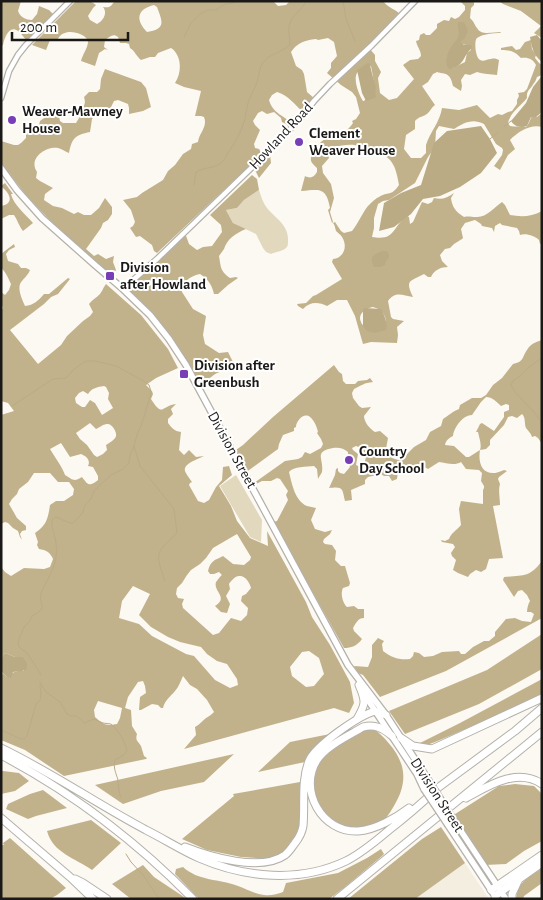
<svg xmlns="http://www.w3.org/2000/svg" width="543" height="900" font-family="'Alegreya Sans',sans-serif">
<rect width="100%" height="100%" fill="#fcf9f2"/>
<path fill="#f3eedf" d="M 465,863 L 489,899 L 415,899 Z"/>
<path fill="#e2d8bd" d="M 259,190 C 261,196 263,203 267,208 C 276,219 289,225 288,241 C 288,244 288,246 286,248 C 283,251 275,252 271,254 L 266,252 L 263,248 L 256,234 L 233,223 L 226,210 L 237,208 L 244,200 Z
M 236,475 L 262,520 L 261,542 L 250,537 L 220,486 Z"/>
<path fill="#c1b28c" fill-rule="evenodd" d="M 1,1 L 21,1 L 18,11 C 20,17 26,20 32,20 L 37,14 L 39,6 L 49,10 L 53,14 L 27,41 C 24,38 22,34 18,31 C 9,24 4,39 3,45 L 1,46 Z
M 76,1 L 90,1 L 96,5 L 93,8 L 88,16 L 90,20 L 97,24 C 103,21 108,13 103,7 C 112,8 110,6 115,1 L 273,1 L 278,6 L 286,5 L 290,1 L 383,1 C 388,8 395,9 400,14 L 369,48 L 375,55 L 375,61 L 381,72 L 378,78 L 380,93 L 389,100 L 397,98 L 414,79 L 403,65 L 410,60 L 418,59 L 421,56 C 421,50 417,47 416,41 L 419,40 L 420,35 L 424,33 L 426,35 L 430,35 L 437,28 L 437,24 L 444,20 L 449,21 L 451,17 L 455,19 L 459,17 L 465,10 L 465,6 L 460,1 L 474,1 L 474,5 L 471,8 L 470,18 C 475,23 474,24 477,28 C 481,36 493,32 500,32 L 501,33 C 494,33 482,34 477,38 C 474,40 475,57 480,60 C 484,62 487,59 491,59 C 494,58 497,59 499,60 L 497,75 C 491,74 483,74 477,72 L 470,75 L 465,74 L 461,80 L 462,86 L 461,91 L 453,86 C 451,78 450,74 441,73 C 434,72 440,71 433,74 L 428,82 L 422,86 L 435,105 C 432,107 430,111 428,113 C 424,117 419,116 415,121 L 415,129 L 406,135 L 404,149 L 411,158 L 421,158 L 426,153 C 426,151 426,148 426,145 C 430,132 440,122 442,108 L 459,110 L 477,105 L 490,118 L 498,114 L 502,115 L 508,112 L 512,111 L 517,104 L 517,100 L 519,96 L 518,93 L 524,92 L 527,89 L 536,65 C 533,59 528,57 521,58 C 515,51 510,50 501,50 L 501,48 L 512,46 L 516,50 L 520,49 L 525,42 L 531,40 L 532,49 L 536,55 L 535,58 L 539,63 L 542,65 L 542,75 L 537,77 C 536,79 536,81 534,83 C 531,89 526,90 527,98 C 520,107 511,111 508,123 L 510,126 C 515,127 521,126 526,127 C 530,123 530,118 533,115 L 537,117 L 542,113 L 542,127 C 530,124 518,132 510,140 L 515,149 L 508,155 L 500,170 L 494,166 L 502,155 L 503,150 L 502,148 L 496,144 L 484,124 C 472,118 464,123 454,129 L 439,126 L 436,131 L 435,147 L 428,157 L 415,183 L 389,200 L 383,201 L 378,204 L 374,218 L 374,228 L 372,237 C 396,241 391,228 407,216 L 409,217 L 410,224 L 413,222 L 422,202 L 428,204 L 432,202 L 434,198 C 442,200 447,198 454,193 L 451,198 C 452,207 456,212 464,217 C 469,216 471,217 476,217 C 486,218 495,207 502,202 L 505,205 L 510,215 C 521,217 531,217 542,211 L 542,243 L 540,244 L 539,240 C 535,236 526,233 520,235 L 519,231 L 517,228 L 502,225 L 500,223 L 495,226 L 494,232 L 492,228 L 482,226 L 481,224 L 475,220 L 465,223 L 461,229 L 463,238 L 462,239 L 454,244 L 450,248 L 445,249 L 440,255 L 442,261 L 448,267 C 441,267 434,270 431,277 L 428,277 L 424,274 C 409,282 405,280 413,297 C 402,295 395,291 388,301 L 391,317 L 393,319 L 404,321 L 397,327 L 398,335 L 397,343 L 371,342 L 363,344 L 355,316 L 347,300 L 337,300 L 327,306 C 319,302 310,301 303,309 L 298,306 L 297,304 L 306,303 L 313,296 L 316,295 L 342,279 L 332,262 L 333,259 C 344,258 348,246 342,237 C 340,234 338,233 336,231 C 335,228 335,225 333,223 L 335,222 L 341,231 L 344,233 L 352,231 C 358,224 364,209 370,204 C 372,202 376,198 379,197 C 388,191 391,197 399,185 C 396,169 394,158 377,152 L 366,154 C 361,141 345,145 334,147 L 328,154 L 329,158 L 322,166 L 323,173 L 331,184 L 334,198 L 330,212 L 333,222 L 332,223 L 328,210 L 330,208 C 326,186 319,190 301,191 L 305,176 C 311,179 314,177 317,172 L 317,168 C 309,161 310,160 313,150 C 317,148 318,145 321,142 C 325,138 330,137 333,131 C 342,136 348,130 353,123 L 352,121 L 356,119 L 360,113 L 356,97 L 352,92 L 341,85 L 327,73 L 331,68 L 331,63 L 337,56 L 334,42 L 328,38 L 318,40 L 316,39 C 305,40 297,43 291,52 L 296,66 L 302,70 L 304,74 L 307,92 L 315,99 L 304,113 C 296,106 288,95 277,92 L 272,95 L 269,100 C 273,114 285,116 294,125 L 291,129 L 286,124 L 282,122 L 281,118 L 274,112 L 267,114 L 262,111 L 258,113 L 253,121 L 255,125 L 260,130 L 254,144 L 255,148 L 259,149 L 262,154 L 157,253 L 154,251 L 152,245 L 140,236 L 136,237 L 130,228 L 133,226 L 135,222 L 131,210 L 123,200 L 137,197 L 142,193 L 163,180 L 168,171 L 175,165 L 183,154 L 191,149 L 192,144 L 198,142 C 199,133 208,127 204,117 L 201,116 L 195,116 L 201,91 L 184,87 L 175,83 C 182,73 182,55 171,48 L 158,53 L 155,57 L 150,57 L 141,60 C 136,56 135,51 130,48 L 129,44 L 126,43 L 120,43 L 118,37 C 113,33 110,37 105,40 L 104,47 L 108,50 L 105,49 L 99,53 L 95,66 L 81,61 C 82,56 88,47 88,42 C 87,34 71,30 65,33 C 60,34 59,38 56,41 L 50,40 L 46,50 L 32,45 ZM 154,5 L 157,7 C 162,21 167,29 147,32 C 135,20 137,9 154,5 ZM 462,44 L 470,46 L 471,50 L 467,53 L 465,62 L 453,68 ZM 367,66 L 371,66 C 374,83 377,88 364,101 L 363,101 C 359,95 353,80 357,73 C 359,70 364,68 367,66 ZM 373,307 C 381,309 386,314 386,323 L 371,330 C 368,328 362,326 361,322 C 357,314 366,308 373,307 Z
M 499,1 L 542,1 L 542,38 L 534,33 L 541,26 L 521,11 L 503,4 Z
M 105,69 L 141,82 L 146,88 L 151,107 L 143,111 L 129,114 L 129,108 L 128,104 L 118,100 L 114,101 L 110,109 L 102,108 L 98,110 L 97,114 L 92,119 L 90,132 C 75,135 72,138 69,153 C 66,152 62,149 58,148 C 45,146 28,159 37,172 L 36,178 L 40,181 L 53,188 L 45,194 L 44,200 L 53,206 L 62,208 L 74,214 L 78,212 L 84,215 L 91,215 L 99,208 L 105,198 L 112,207 L 112,214 L 108,220 L 103,223 L 101,228 L 86,249 L 94,256 L 98,254 L 106,259 L 114,256 L 113,262 L 116,270 L 112,276 L 58,229 L 26,195 L 1,163 L 1,141 L 14,145 L 18,145 L 21,143 L 26,138 L 26,134 L 34,132 L 39,125 L 40,121 C 43,118 49,116 52,113 C 56,109 54,108 61,107 L 58,112 L 60,121 L 63,123 L 76,123 L 79,118 L 78,110 C 85,107 86,103 84,97 L 89,92 L 97,92 L 100,89 L 101,79 Z
M 270,154 L 271,163 L 259,178 L 255,170 Z
M 252,175 L 257,179 L 259,190 L 244,200 L 237,208 L 226,210 L 233,223 L 246,229 C 236,233 227,239 224,249 L 219,256 C 221,267 220,271 230,278 L 236,277 L 238,278 L 228,285 L 218,294 L 214,294 C 212,285 208,279 200,274 C 191,276 187,279 181,287 L 182,292 L 193,309 L 206,316 L 203,335 L 205,344 L 219,353 L 228,352 L 233,362 L 228,370 C 212,372 211,380 199,385 C 184,354 164,325 139,300 L 137,302 L 123,289 L 185,233 L 189,244 L 197,250 L 203,247 L 212,246 L 222,232 L 221,225 L 210,215 Z
M 5,183 L 13,194 L 11,194 C 13,204 26,215 33,223 L 23,231 C 19,226 17,219 14,215 L 9,215 L 1,219 L 1,206 C 4,205 6,205 8,203 C 13,198 6,189 1,187 L 1,186 Z
M 14,244 L 15,247 L 9,250 L 6,254 L 8,261 L 18,264 L 21,268 L 26,268 L 30,270 C 28,275 26,276 22,281 C 16,287 22,299 25,306 C 34,305 38,301 44,294 L 49,294 L 68,278 L 70,279 L 58,294 L 51,297 L 44,304 L 10,330 L 38,364 L 61,345 L 67,336 L 83,321 L 90,316 L 93,312 L 89,304 C 92,300 96,298 100,294 C 103,290 103,288 106,284 L 141,315 L 168,349 L 178,368 L 156,378 L 146,385 L 152,391 L 153,394 L 151,399 C 163,418 161,406 176,404 L 171,409 L 173,414 L 168,419 L 168,423 C 172,428 174,431 181,432 L 179,450 L 184,455 L 189,450 L 196,457 L 204,456 C 199,459 183,463 185,471 C 186,474 190,479 192,482 L 190,483 L 189,485 L 198,501 L 204,503 L 209,500 L 216,487 L 222,480 L 223,467 L 229,466 L 232,475 L 219,486 L 231,506 L 237,521 L 250,538 L 268,546 L 267,531 L 306,602 L 312,617 L 330,645 L 350,682 L 354,703 L 349,713 L 334,708 L 184,749 L 196,735 L 195,727 C 199,725 202,721 206,718 C 209,716 211,715 214,712 L 207,700 L 197,689 L 190,685 L 183,676 C 181,680 179,687 175,691 C 170,697 165,700 163,708 L 161,708 L 158,705 L 152,704 L 141,710 L 139,710 L 140,697 L 146,693 L 145,686 L 143,681 L 138,682 L 128,697 L 125,708 L 131,710 L 132,726 L 137,734 C 135,741 138,741 141,746 C 142,749 143,753 144,756 L 147,758 L 146,759 L 64,776 L 25,750 L 1,740 L 1,677 L 3,673 L 7,677 C 13,672 17,670 24,671 L 23,657 L 15,657 L 5,653 L 1,658 L 1,567 L 5,572 L 11,576 L 24,568 L 44,569 L 50,567 L 53,559 C 50,552 46,550 39,549 L 37,545 L 38,542 L 35,533 C 47,525 48,518 50,505 L 56,501 L 64,501 L 73,495 L 74,489 L 69,482 L 58,482 L 50,473 L 34,473 L 28,482 L 19,489 L 17,494 L 12,499 L 9,504 L 17,518 L 26,526 L 26,530 L 22,531 L 20,534 L 22,540 L 20,537 L 18,531 L 13,528 L 8,523 L 5,522 L 1,524 L 1,415 L 14,411 L 8,403 L 1,401 L 1,310 L 3,308 L 1,303 L 1,292 L 5,295 L 9,290 L 11,284 C 8,278 6,272 1,268 L 1,254 ZM 104,386 L 106,387 L 109,393 L 108,399 L 113,408 L 102,415 L 95,403 L 90,400 L 85,407 L 82,407 L 76,403 L 75,398 L 79,393 L 83,391 L 88,394 C 92,388 97,387 104,386 ZM 90,423 L 96,429 C 99,428 103,424 107,424 C 112,423 117,432 116,436 C 115,440 109,443 106,445 L 107,450 L 103,454 L 97,457 L 94,455 L 87,445 L 80,439 L 76,433 ZM 61,443 L 70,457 L 81,454 C 86,456 91,460 88,466 L 93,467 L 98,476 L 98,480 C 89,487 88,485 82,477 C 74,482 73,480 65,475 C 63,468 54,456 50,449 ZM 237,534 L 251,557 L 250,560 L 244,565 L 233,564 L 223,556 C 215,560 210,561 208,571 L 210,574 L 214,574 L 219,572 L 222,575 C 221,575 217,581 216,582 C 213,592 229,597 215,606 L 221,612 L 227,613 L 230,604 L 226,596 L 230,589 L 229,584 C 231,581 235,576 239,576 C 245,575 250,583 251,588 L 246,594 L 242,596 L 241,601 L 248,608 L 247,615 L 241,621 L 231,618 L 219,633 L 213,635 L 183,608 L 182,604 L 184,599 L 178,598 L 176,594 L 177,588 L 182,583 L 187,575 L 191,570 L 200,564 L 206,558 L 213,548 ZM 133,586 L 150,594 L 139,615 L 151,627 L 168,637 L 180,642 L 201,647 L 207,654 L 217,661 L 227,664 L 237,679 L 238,685 L 230,688 L 215,680 L 194,656 L 186,654 L 152,636 L 139,624 L 119,618 L 122,601 ZM 309,651 L 319,658 L 324,674 L 314,686 L 306,687 L 292,676 L 290,667 L 302,652 ZM 98,701 L 122,708 L 120,718 L 117,724 C 106,726 104,725 95,717 L 94,710 Z
M 542,340 L 542,444 L 538,438 L 535,436 L 532,437 C 531,433 528,431 526,428 C 524,423 526,418 522,414 L 517,418 L 512,416 L 508,417 L 504,425 L 490,440 L 490,445 L 486,449 L 480,450 C 482,445 479,437 478,432 L 476,432 L 480,424 L 482,423 L 494,431 L 504,417 L 504,412 L 509,410 L 509,405 L 506,404 L 501,406 C 497,402 492,397 486,397 L 481,402 L 472,415 C 463,415 454,427 453,436 C 449,438 446,440 445,445 L 454,446 L 466,457 L 469,457 L 480,450 C 477,467 486,479 504,470 L 507,471 L 499,477 L 498,479 L 500,484 C 498,490 500,498 500,505 L 493,506 L 503,558 L 489,559 L 486,569 L 481,572 L 476,570 L 470,574 L 468,577 L 458,573 L 453,570 L 456,560 L 452,556 L 451,553 L 455,547 L 453,544 L 442,542 L 441,540 L 445,541 L 449,539 C 451,533 457,530 461,525 L 459,509 L 461,501 L 483,504 L 483,490 L 484,488 L 484,486 L 481,481 L 482,473 L 479,470 L 466,469 L 461,462 C 455,466 446,463 439,462 L 428,469 L 419,464 L 412,468 C 401,464 398,469 397,479 L 392,481 L 389,476 L 384,476 L 381,474 L 368,477 L 365,480 L 365,484 L 351,490 L 352,500 L 345,501 C 342,489 344,486 329,488 L 335,475 L 336,469 L 338,468 L 338,471 L 340,473 L 344,474 L 350,467 L 348,463 L 348,452 C 344,448 338,447 333,448 C 313,452 324,458 322,472 C 321,474 319,477 318,479 L 317,469 L 314,466 C 306,467 294,466 289,472 C 292,484 295,501 307,506 C 310,507 313,507 316,508 L 311,520 L 315,529 L 325,532 L 332,530 L 330,534 L 324,539 L 323,542 L 325,544 L 332,545 L 336,551 L 335,560 L 341,566 L 345,566 L 350,583 L 349,586 L 343,588 C 340,594 343,603 347,607 L 354,606 L 358,609 L 364,609 L 364,618 C 358,618 356,623 353,628 L 354,631 L 362,639 C 357,646 351,648 344,648 L 273,522 L 277,521 L 288,500 L 286,495 L 288,491 L 280,479 L 277,478 L 271,481 L 262,481 L 252,486 L 251,485 L 285,461 L 298,459 L 302,457 L 305,452 L 310,454 L 321,448 L 323,444 L 321,439 L 317,433 L 318,432 C 317,427 314,420 310,417 C 304,412 296,421 296,427 L 294,428 L 294,431 L 283,435 L 279,444 L 278,449 L 245,473 L 233,452 L 243,445 L 273,417 L 334,365 L 339,372 L 342,374 L 343,381 L 346,384 L 355,384 L 358,381 L 367,380 L 370,378 L 373,382 C 363,383 363,385 354,389 L 352,393 L 353,398 L 359,406 L 362,408 L 371,407 L 364,416 C 364,422 370,429 375,432 L 380,431 L 388,438 L 386,449 L 392,458 L 398,460 L 405,456 L 414,447 L 426,440 L 430,432 L 441,426 L 443,419 C 448,416 453,411 459,409 L 460,405 L 472,398 L 481,398 L 486,395 L 493,385 L 502,378 L 513,364 C 524,362 522,357 527,350 C 530,344 536,342 542,340 ZM 356,446 C 362,448 364,451 366,457 L 364,465 L 360,467 L 356,465 L 358,454 L 353,450 L 352,448 Z
M 542,561 L 542,618 L 446,671 L 380,697 L 363,675 L 358,673 L 354,666 L 368,667 L 372,657 L 372,645 L 378,638 L 384,641 L 382,644 L 383,651 C 392,658 399,660 410,659 L 413,656 L 414,652 L 419,653 L 424,657 L 433,656 L 442,652 L 459,651 L 461,654 L 465,654 L 473,647 L 484,641 L 489,641 L 495,636 L 495,632 L 506,619 L 515,618 L 522,621 L 531,622 L 534,614 L 531,612 L 527,612 C 527,609 528,604 530,601 L 527,595 L 522,590 L 518,591 L 514,597 L 503,580 L 504,577 C 524,575 529,578 542,561 Z
M 542,634 L 542,669 L 479,704 L 405,734 L 389,711 L 487,670 Z
M 542,679 L 542,697 L 435,742 L 427,745 L 418,744 L 460,723 Z
M 370,725 C 396,747 415,770 395,804 C 391,811 386,820 378,825 C 373,828 352,829 344,830 L 317,806 L 311,781 L 320,756 Z
M 335,733 L 305,762 L 258,772 L 290,742 Z
M 234,754 L 204,782 L 161,791 L 123,804 L 95,785 Z
M 1,771 L 3,771 L 19,773 L 29,781 L 15,791 L 1,794 Z
M 300,782 L 301,796 L 299,830 L 294,840 L 282,854 L 268,859 L 241,857 L 207,850 L 182,839 L 234,796 L 233,794 Z
M 515,784 L 534,786 L 542,794 L 542,841 L 524,851 L 506,864 L 485,865 L 452,816 L 499,786 Z
M 43,790 L 67,808 L 36,816 L 28,819 L 6,809 L 8,804 L 30,794 Z
M 91,820 L 121,843 L 92,870 C 75,858 53,853 47,831 Z
M 441,827 L 465,863 L 415,899 L 348,899 L 422,839 Z
M 10,838 L 66,888 L 57,895 L 50,899 L 1,899 L 1,845 L 4,845 L 3,843 Z
M 381,849 L 384,854 L 382,856 L 345,887 L 329,899 L 199,899 L 175,874 L 176,869 L 183,867 C 198,881 220,879 238,886 C 247,889 254,894 264,895 C 271,896 277,894 283,892 L 286,883 L 338,873 L 367,858 Z
M 143,865 L 154,877 L 184,897 L 186,899 L 131,899 L 112,884 Z
M 542,868 L 542,883 L 524,896 L 523,899 L 516,899 C 519,880 527,879 542,868 Z"/>
<path fill="#baab85" d="M 458,22 L 464,22 L 468,30 L 465,38 L 460,42 L 464,45 L 470,45 L 472,46 L 471,49 C 463,56 464,67 449,69 C 443,62 448,51 453,44 C 456,40 456,42 458,37 C 460,32 457,27 458,22 Z
M 537,35 L 542,41 L 542,62 C 533,55 532,47 530,37 Z
M 368,63 L 370,64 C 371,71 373,77 375,84 C 377,89 374,91 376,96 L 375,98 L 366,101 L 362,93 L 357,70 Z
M 541,77 L 542,112 L 536,117 L 531,117 L 527,126 C 521,128 515,127 511,121 L 526,103 L 533,87 Z
M 481,126 L 490,139 L 497,153 L 481,173 L 460,187 L 440,196 L 423,199 L 411,214 L 394,227 L 379,231 L 384,203 L 401,193 L 421,185 L 434,143 L 447,131 Z
M 382,251 L 386,251 L 389,254 L 389,258 L 386,261 L 385,265 L 381,267 L 374,267 C 369,257 373,255 382,251 Z
M 365,308 L 381,309 C 384,314 388,323 386,330 L 375,333 L 367,331 L 363,326 L 363,309 Z
M 5,653 L 15,657 L 23,657 L 27,664 L 27,669 C 23,672 18,671 13,672 L 11,678 L 7,677 L 1,671 L 1,658 Z"/>
<g fill="none" stroke-linecap="round" stroke-linejoin="round">
<path stroke="#baab85" stroke-width="1" d="M 343,1 L 346,19 L 355,41
M 184,37 L 191,23 L 200,14 L 207,10 L 216,10 L 225,4 L 234,3 L 237,1
M 504,127 L 511,121
M 490,139 L 497,133
M 194,185 L 196,172 C 204,167 213,169 221,163 C 226,159 226,154 230,150 C 236,141 242,130 245,119 C 246,112 247,106 249,100 C 251,94 255,88 257,82 C 259,76 259,69 262,64 C 269,53 283,53 290,44 C 290,38 288,32 289,26 C 291,15 302,11 306,1
M 542,358 L 529,367 L 520,376 L 513,381 L 511,385 L 515,392 L 533,411 L 542,423
M 12,406 L 53,379 L 66,378 L 74,369 L 86,361 L 95,361 L 116,366 L 142,380 L 149,385 L 150,388 L 151,393 L 142,423 L 137,435 L 133,449 L 131,452 L 129,461 L 128,464 L 123,469 L 111,475 L 100,485 L 94,491 L 91,499 L 85,505 L 83,512 L 78,518 L 73,523 L 70,523 L 56,517 L 52,520 C 51,528 55,535 56,543 C 59,564 49,575 41,593 C 38,606 50,606 32,616 L 30,621 L 24,627 L 19,639 L 18,643 L 19,647 L 27,653 L 40,673 L 41,675
M 134,446 L 140,466 L 174,509 L 177,533 C 155,554 155,552 165,581
M 40,682 L 46,692 L 60,702 L 67,714 L 71,716 L 77,716 L 84,723 L 94,719 L 103,723 L 111,724 C 119,731 124,740 127,750 L 124,755 L 115,760 C 113,768 116,773 118,780 C 119,787 118,791 121,797
M 1,730 L 21,739 L 24,739 L 27,736 L 36,704 L 40,700 L 41,696 L 40,684
M 126,854 L 131,862 L 143,875 L 159,899"/>
<g stroke="#b4b1ab" stroke-width="7">
<path id="minor" d="M 1,98 L 9,71 L 18,55 L 26,45 L 70,1
M 123,289 L 158,258 L 277,143 L 300,119 L 314,101 L 330,84 L 371,46 L 415,1"/>
</g>
<g stroke="#b4b1ab" stroke-width="8">
<path id="major" d="M 1,168 L 17,190 L 42,218 L 95,265 L 123,289 L 150,315 L 169,339 L 186,365 L 348,665 L 386,715 L 431,784
M 364,694 L 417,774 L 424,789
M 455,822 L 506,899
M 448,825 L 493,893"/>
</g>
<g stroke="#b4b1ab" stroke-width="9">
<path id="highway" d="M 357,719 C 366,704 366,701 359,685
M 392,736 C 383,728 375,724 363,727 C 348,736 326,746 317,760 C 298,790 322,833 358,831 C 375,830 396,818 409,808
M 401,738 L 413,746 L 432,749 L 542,698
M 1,748 C 51,772 97,804 146,830 C 164,839 181,850 199,858 C 245,878 300,883 346,861 C 362,853 376,841 389,830 C 406,817 422,803 438,788
M 1,755 C 73,793 136,841 193,899
M 435,790 L 515,731 L 542,708
M 466,798 C 488,786 517,767 542,784
M 1,818 L 70,877 L 93,899
M 185,847 C 210,857 261,872 285,855 C 289,852 292,847 295,843 C 299,838 302,832 303,826 C 305,805 301,781 309,761 C 315,746 358,716 375,711 L 386,715
M 75,879 L 83,883 L 107,899
M 491,890 L 542,855
M 495,896 L 542,863
M 337,899 L 542,732
M 512,899 L 512,894 L 518,881"/>
</g>
<use href="#minor" stroke="#fff" stroke-width="4.5"/>
<use href="#major" stroke="#fff" stroke-width="5.5"/>
<use href="#highway" stroke="#fff" stroke-width="7"/>
<g stroke="#b4b1ab" stroke-width="8" stroke-linecap="butt">
<path id="major-bridge" d="M 431,784 L 455,822
M 424,789 L 448,825"/>
</g>
<use href="#major-bridge" stroke="#fff" stroke-width="5.5"/>
</g>
<g fill="#773eb5" stroke="#fff" stroke-width="2">
<circle cx="12" cy="120" r="5"/>
<circle cx="299" cy="142" r="5"/>
<rect x="105" y="271" width="10" height="10" rx="2.5"/>
<rect x="179" y="369" width="10" height="10" rx="2.5"/>
<circle cx="349" cy="460" r="5"/>
</g>
<g text-anchor="middle" dominant-baseline="central" stroke-width="4" stroke-linejoin="round" paint-order="stroke">
<g font-size="15" font-weight="bold" fill="#1a1917" stroke="#fff" text-anchor="start">
<text x="22" y="111">Weaver-Mawney<tspan x="22" dy="17">House</tspan></text>
<text x="309" y="133">Clement<tspan x="309" dy="17">Weaver House</tspan></text>
<text x="120" y="267">Division<tspan x="120" dy="17">after Howland</tspan></text>
<text x="194" y="365">Division after<tspan x="194" dy="17">Greenbush</tspan></text>
<text x="359" y="451">Country<tspan x="359" dy="17">Day School</tspan></text>
</g>
<g font-size="15" fill="#1a1917" stroke="#fff">
<text transform="translate(281 136) rotate(-47)">Howland Road</text>
<text transform="translate(232 450) rotate(61)">Division Street</text>
<text transform="translate(437 795) rotate(57)">Division Street</text>
</g>
</g>
<rect width="543" height="900" fill="none" stroke="#1a1917" stroke-width="5"/>
<path d="M12 32v8h116v-8" fill="none" stroke="#1a1917" stroke-width="2.5"/>
<text x="20" y="32" font-size="15" fill="#1a1917" stroke="#ffffff" stroke-width="4" paint-order="stroke">200 m</text>
</svg>
